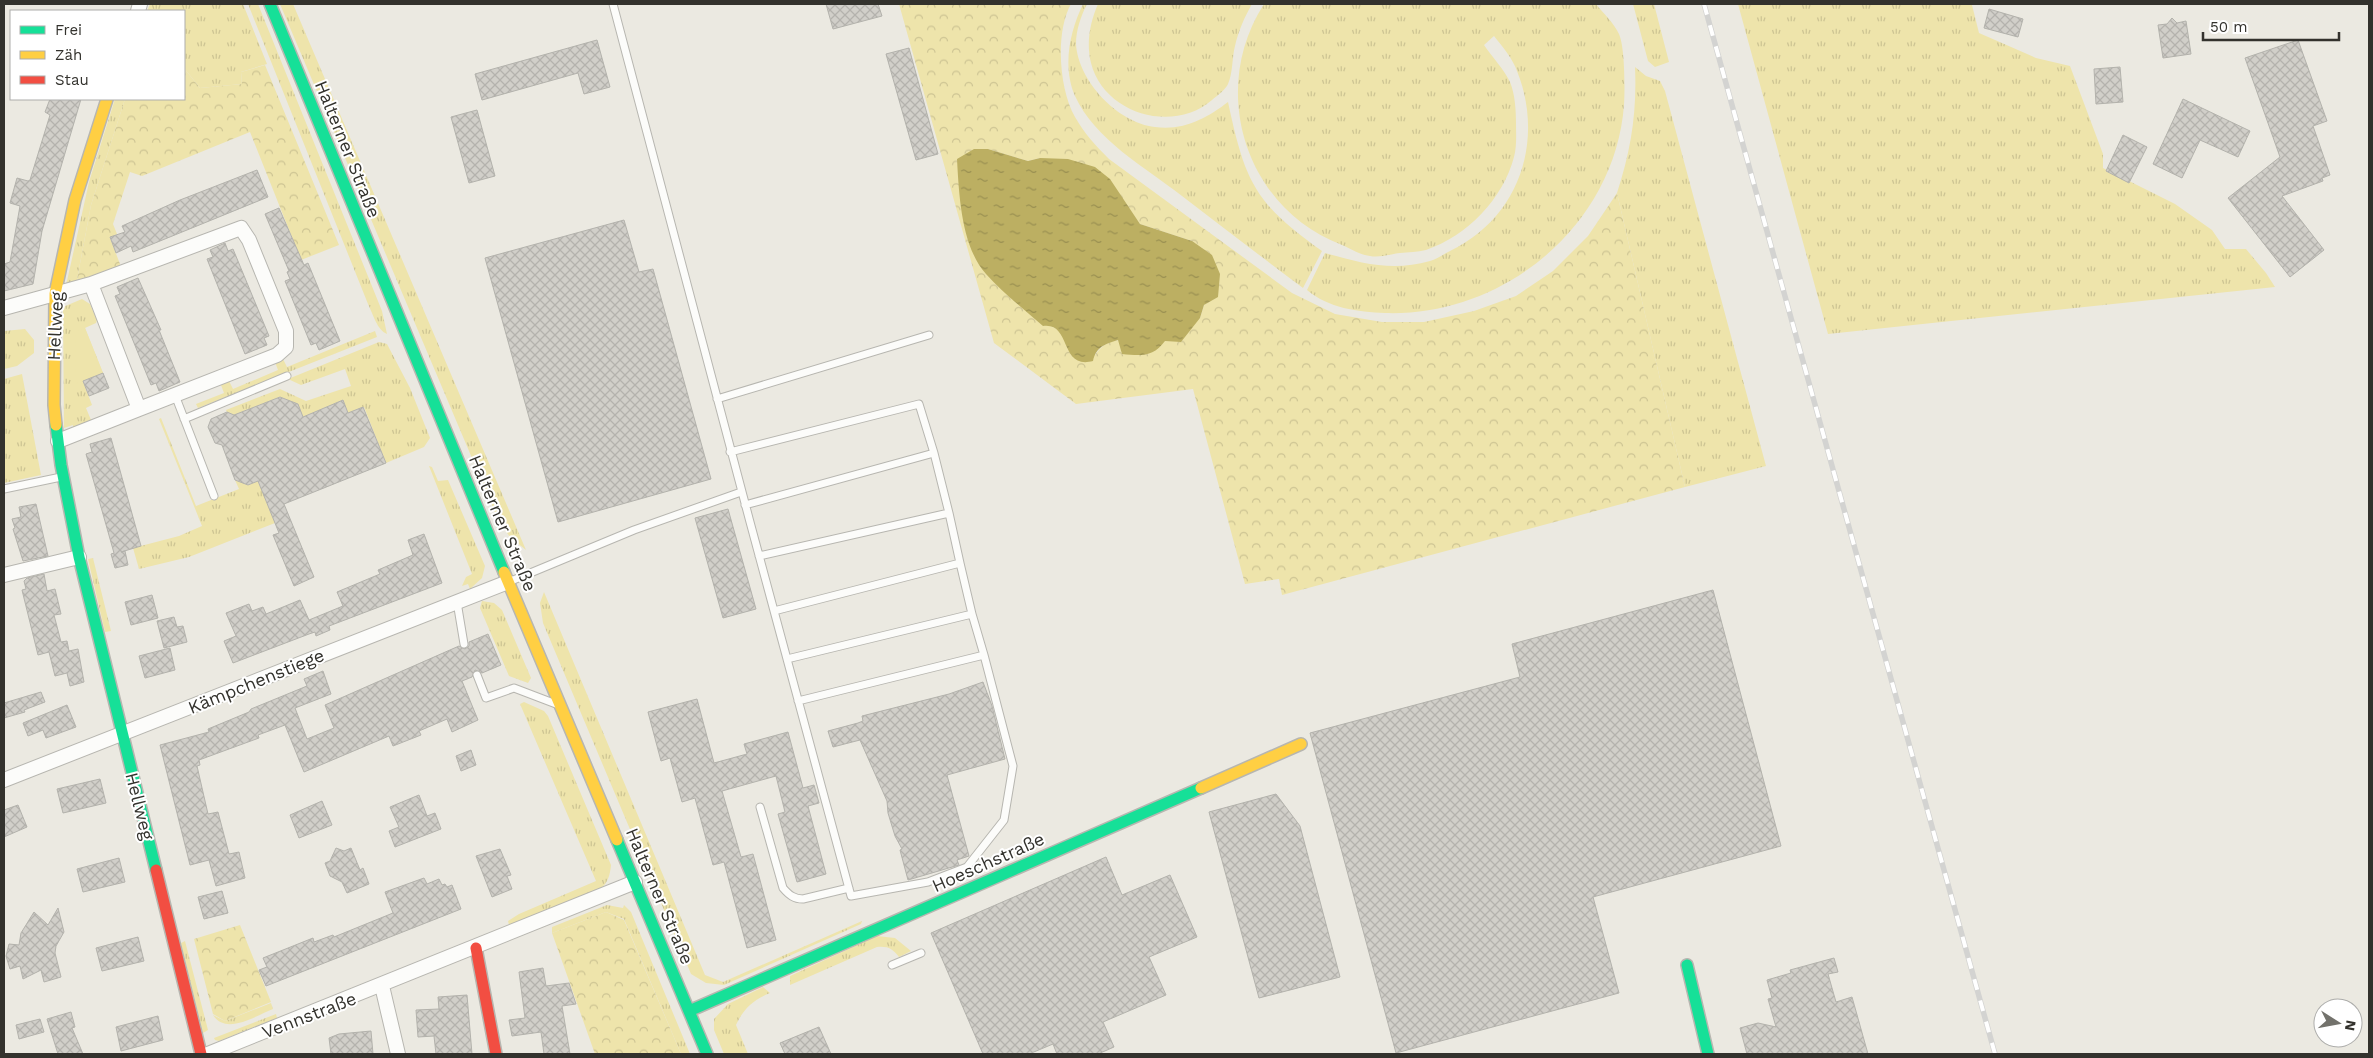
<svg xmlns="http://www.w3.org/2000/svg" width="2373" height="1058" font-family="'Work Sans',sans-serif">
<defs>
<pattern id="grass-tufts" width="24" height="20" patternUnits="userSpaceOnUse" patternTransform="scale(1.25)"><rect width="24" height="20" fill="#eee4ab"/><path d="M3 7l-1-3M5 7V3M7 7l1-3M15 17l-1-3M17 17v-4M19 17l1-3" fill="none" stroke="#cdc493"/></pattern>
<pattern id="forest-crowns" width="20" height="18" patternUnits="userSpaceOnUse" patternTransform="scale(1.25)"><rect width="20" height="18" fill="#eee4ab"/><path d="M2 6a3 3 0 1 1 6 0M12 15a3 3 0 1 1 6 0" fill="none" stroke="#cdc493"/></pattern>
<pattern id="water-ripples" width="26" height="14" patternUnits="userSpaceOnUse" patternTransform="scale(1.25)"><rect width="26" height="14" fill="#bcaf62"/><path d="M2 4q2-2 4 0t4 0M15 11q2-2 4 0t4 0" fill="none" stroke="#998f51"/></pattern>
<pattern id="building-cross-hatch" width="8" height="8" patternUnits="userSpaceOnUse" patternTransform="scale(1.25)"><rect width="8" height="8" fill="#d1cfc9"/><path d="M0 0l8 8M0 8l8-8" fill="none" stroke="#b4b2ad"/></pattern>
</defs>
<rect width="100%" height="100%" fill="#ebe9e1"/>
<path fill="url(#grass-tufts)" d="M 150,4 L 243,4 L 267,64 L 241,72 L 242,84 L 200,88 L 184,68 L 184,11 L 147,11 Z
M 248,4 L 258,4 L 382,311 L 387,334 C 377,330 373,314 368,304 Z
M 280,4 L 293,4 L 526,550 L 510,537 L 499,522 Z
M 1083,4 L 1087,4 C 1081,16 1076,30 1076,44 C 1078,81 1118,123 1155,127 C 1184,131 1207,118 1228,102 C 1245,181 1254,203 1322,251 L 1303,288 C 1263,258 1222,227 1182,196 C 1145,167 1095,140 1075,96 C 1062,66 1070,31 1083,4 Z
M 1098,4 L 1252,4 C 1245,16 1238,32 1235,46 C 1232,57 1233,73 1228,84 C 1226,89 1217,96 1212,100 C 1173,134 1104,114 1091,63 C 1086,43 1090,22 1098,4 Z
M 1264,4 L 1596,4 C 1603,13 1614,23 1619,34 C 1625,47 1625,90 1624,105 C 1615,225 1504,317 1385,313 C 1358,312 1328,308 1307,290 L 1325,253 C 1361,263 1392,272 1430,261 C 1437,259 1444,254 1450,251 C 1519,218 1545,141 1517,71 C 1513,59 1502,46 1494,36 L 1484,45 C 1492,57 1504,69 1510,82 C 1515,94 1516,110 1516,123 C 1516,134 1517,146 1514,157 C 1503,199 1467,236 1426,250 C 1418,252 1408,252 1400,253 C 1391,254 1379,258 1370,256 C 1361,255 1351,249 1342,245 C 1246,209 1208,91 1264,4 Z
M 1633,4 L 1654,4 L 1669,62 L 1655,67 L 1648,61 Z
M 1738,4 L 1972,5 L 1979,33 L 2036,58 L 2070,66 L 2103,154 L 2103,168 L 2175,204 L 2212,230 L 2225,249 L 2246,249 L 2266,273 L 2275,287 L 1828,334 Z
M 1635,67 L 1646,76 L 1660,81 L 1665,91 L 1766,466 L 1685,487 L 1617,193 C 1631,150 1637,113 1635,67 Z
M 115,99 L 125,99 L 91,205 L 76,285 L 65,290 L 89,182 Z
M 82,299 L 90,304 L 97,320 L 96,323 L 85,328 L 103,373 L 83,381 L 92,405 L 86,408 L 91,420 L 73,428 L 73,425 L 64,428 L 63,307 Z
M 25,329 L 34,340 L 34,353 L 17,366 L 4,369 L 4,331 Z
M 375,331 L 377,337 L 198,408 L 196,404 L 224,393 L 221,385 L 229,381 L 233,389 L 278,370 L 275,362 L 283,359 L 287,367 Z
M 379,342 L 387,344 L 410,388 L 430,438 L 424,447 L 386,463 L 364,407 L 348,413 L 343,400 L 303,417 L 298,404 L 280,397 L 234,415 L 227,412 L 226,410 L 280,389 L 306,401 L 351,386 L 345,369 L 301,385 L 288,379 Z
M 22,374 L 41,475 L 4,483 L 4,379 Z
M 161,418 L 196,506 L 239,489 L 235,480 L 248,485 L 258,481 L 275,523 L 189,557 L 139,569 L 133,548 L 179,536 L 202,526 L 159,419 Z
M 429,466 L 432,467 L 438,481 L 448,480 L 485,566 L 482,578 L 470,589 L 468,584 L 462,586 L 466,577 L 472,574 Z
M 93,558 L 111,631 L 105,632 L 88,559 Z
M 544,592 L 705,975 L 723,982 L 862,921 L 861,924 L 724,985 L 706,983 L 691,974 L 543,623 L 540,603 Z
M 482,601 L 494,603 L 502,610 L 531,678 L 528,683 L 509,676 L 480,608 Z
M 524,702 L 544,711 L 548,716 L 611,865 C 610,875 608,883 600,889 L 509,925 L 508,921 L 519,914 L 596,881 L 520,704 Z
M 607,905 L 623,908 L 624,905 L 631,912 L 690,1054 L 681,1054 L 624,919 L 606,912 L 552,933 L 552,927 Z
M 877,936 L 895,938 L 911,951 L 899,957 C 893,949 888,946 877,947 L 790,985 L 790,976 Z
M 185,941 L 208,1030 L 203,1033 L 181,943 Z
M 763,987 L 770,993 C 753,1000 744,1008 736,1025 L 748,1054 L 724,1054 L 714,1030 L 714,1019 L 728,1004 Z
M 271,1003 L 273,1009 C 257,1015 226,1036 213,1015 L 225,1021 Z
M 276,1014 L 277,1018 L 219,1041 L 215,1040 L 214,1038 Z"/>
<path fill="url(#forest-crowns)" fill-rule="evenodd" d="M 899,4 L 1071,4 C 1055,32 1059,89 1075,117 C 1084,133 1096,146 1109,159 L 1292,293 L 1335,314 L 1382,322 L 1424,322 L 1474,311 L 1516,296 L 1553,271 L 1588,236 L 1617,193 L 1685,487 L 1282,595 L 1279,579 L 1245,584 L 1193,389 L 1076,404 L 994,343 ZM 988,149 L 1028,161 L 1040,158 L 1130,211 L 1140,224 L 1192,241 L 1218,296 L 1204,305 L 1200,318 C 1192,323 1173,339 1164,341 C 1138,346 1113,328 1095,355 L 1064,339 L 1059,330 L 1049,325 Z
M 265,65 L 339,245 L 301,260 L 250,132 L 142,176 L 130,172 L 113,224 L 117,234 L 110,238 L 120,264 L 119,267 L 76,285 L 91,205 L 125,99 L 184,99 L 184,68 L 200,88 L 242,84 L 241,72 Z
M 606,912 L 624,920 L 681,1054 L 595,1054 L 552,933 Z
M 240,925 L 271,1002 L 225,1021 L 213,1014 L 194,939 Z"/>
<path fill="#eee4ab" d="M 85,328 L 103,373 L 75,384 L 76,331 Z"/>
<path fill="url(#water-ripples)" d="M 974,149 L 988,149 L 1028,161 L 1040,158 L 1068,159 L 1095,167 L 1110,179 L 1140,224 L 1192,241 L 1212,255 L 1220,274 L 1218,297 L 1204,305 L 1200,318 L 1181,342 L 1165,341 C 1153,357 1142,356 1122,354 L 1118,340 C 1105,344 1096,347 1093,361 C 1059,370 1072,322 1043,326 C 1024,309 1003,293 986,274 C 961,246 959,194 957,159 Z"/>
<path fill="url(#building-cross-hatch)" stroke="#b3b2ac" d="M 826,4 L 878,4 L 882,16 L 833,29 Z
M 1989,9 L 2023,19 L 2018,37 L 1984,28 Z
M 2172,18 L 2177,23 L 2186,21 L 2191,54 L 2163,58 L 2158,25 L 2167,24 Z
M 597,40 L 610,87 L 584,94 L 578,73 L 482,100 L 475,74 Z
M 2298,40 L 2327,121 L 2313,126 L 2330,175 L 2322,178 L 2323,181 L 2282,196 L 2324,250 L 2290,277 L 2228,198 L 2280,157 L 2245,58 Z
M 909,48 L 938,154 L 916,160 L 886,54 Z
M 2120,67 L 2123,102 L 2096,104 L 2094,69 Z
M 50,99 L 81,99 L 42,231 L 33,284 L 4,291 L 4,264 L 10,262 L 20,206 L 10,203 L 17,178 L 28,181 L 30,180 L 50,115 L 45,112 Z
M 2183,99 L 2250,131 L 2238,157 L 2200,140 L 2182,178 L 2153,164 Z
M 477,110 L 495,176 L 469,183 L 451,117 Z
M 2123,135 L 2147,147 L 2129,183 L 2106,171 Z
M 257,170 L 268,197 L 133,252 L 131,246 L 116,253 L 110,237 L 125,232 L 122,226 L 180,200 Z
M 279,208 L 304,265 L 308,263 L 340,341 L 319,350 L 316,343 L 311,345 L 285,281 L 290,279 L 287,272 L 289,271 L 265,214 Z
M 624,220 L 639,272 L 653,269 L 711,479 L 558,522 L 485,258 Z
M 225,243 L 228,251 L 233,249 L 269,336 L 264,338 L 267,345 L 245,354 L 207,259 L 213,257 L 210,250 Z
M 138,278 L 161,330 L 159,330 L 180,382 L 159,391 L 156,383 L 151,385 L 115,296 L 120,294 L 117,287 Z
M 103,373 L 109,388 L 89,396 L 83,381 Z
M 280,397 L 298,404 L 303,417 L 343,400 L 348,413 L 363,407 L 386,463 L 284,504 L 314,577 L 294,586 L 273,535 L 279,533 L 258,481 L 248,485 L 235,480 L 222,445 L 215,443 L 208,427 L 211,419 L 227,412 L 234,415 Z
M 111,438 L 141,546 L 121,552 L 125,551 L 128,565 L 115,568 L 111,554 L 114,553 L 86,454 L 92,452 L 90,444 Z
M 36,504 L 48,556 L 23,561 L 13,529 L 15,528 L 12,519 L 21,517 L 19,507 Z
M 728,509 L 756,609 L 723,618 L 695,518 Z
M 424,534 L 442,583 L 329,626 L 330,630 L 316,636 L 315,632 L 309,634 L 233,663 L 224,641 L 236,636 L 226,613 L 249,604 L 252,611 L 263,607 L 266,614 L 300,600 L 309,620 L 343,606 L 337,592 L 380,574 L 378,570 L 413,555 L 408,540 Z
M 44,574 L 47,591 L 55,589 L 61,614 L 54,615 L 61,642 L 67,641 L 69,651 L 78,649 L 84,682 L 70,686 L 67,673 L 55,676 L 49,652 L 38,655 L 22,590 L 26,589 L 24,581 L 27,578 Z
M 1713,590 L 1781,846 L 1593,897 L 1619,993 L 1396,1053 L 1310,733 L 1520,677 L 1512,644 Z
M 152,595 L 158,618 L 131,625 L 125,602 Z
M 174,617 L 177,627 L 183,626 L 187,642 L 164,648 L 157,621 Z
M 488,634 L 501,665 L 482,673 L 475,670 L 472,677 L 462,681 L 478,720 L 452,732 L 447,719 L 419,731 L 421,735 L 393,746 L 389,736 L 304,772 L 285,725 L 258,735 L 259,738 L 199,760 L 200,765 L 197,766 L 208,814 L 218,812 L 229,854 L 239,852 L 245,878 L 216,886 L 209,860 L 190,865 L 160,745 L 209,732 L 208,729 L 249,712 L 251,709 L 307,686 L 304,679 L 323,671 L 331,694 L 295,708 L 307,739 L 334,728 L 325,705 L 459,646 L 465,649 L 469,646 L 469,642 Z
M 170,648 L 175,670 L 145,678 L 139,656 Z
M 983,682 L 992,706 L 1005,759 L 947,775 L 969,856 L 957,860 L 959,865 L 908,880 L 900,850 L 902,849 L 895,836 L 888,813 L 887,801 L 860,740 L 833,747 L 828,731 L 858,723 L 863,721 L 862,716 L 949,694 Z
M 41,692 L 45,702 L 24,710 L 25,712 L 4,718 L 4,703 Z
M 697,699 L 714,763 L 747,754 L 744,744 L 788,732 L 803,788 L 814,785 L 819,803 L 808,806 L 826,874 L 797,882 L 778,814 L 785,812 L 776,776 L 722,791 L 741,857 L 753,854 L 776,940 L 747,948 L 724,862 L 713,865 L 695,798 L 682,802 L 670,758 L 661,761 L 648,712 Z
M 67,705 L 76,727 L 46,738 L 43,730 L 28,736 L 23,723 Z
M 471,750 L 476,765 L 461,771 L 456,756 Z
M 100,779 L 106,803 L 63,813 L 57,789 Z
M 1276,794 L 1300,826 L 1340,977 L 1259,998 L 1209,812 Z
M 419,795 L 427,816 L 435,813 L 441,829 L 395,847 L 389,831 L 399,827 L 390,807 Z
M 322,801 L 332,825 L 299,838 L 290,815 Z
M 18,805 L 27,827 L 4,837 L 4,810 Z
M 336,848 L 344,851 L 351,848 L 360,870 L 363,868 L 369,884 L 347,893 L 342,882 L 330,876 L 325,863 L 330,861 Z
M 500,849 L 511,875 L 507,876 L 512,889 L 492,897 L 476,856 Z
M 1106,857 L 1122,895 L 1170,875 L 1197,937 L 1149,957 L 1166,995 L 1103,1022 L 1114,1047 L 1098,1054 L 1057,1054 L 1053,1044 L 1029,1054 L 983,1054 L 931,933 Z
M 119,858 L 125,882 L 83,892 L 77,869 Z
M 424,878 L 427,884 L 439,879 L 442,885 L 445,884 L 447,887 L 452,885 L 461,909 L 266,986 L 259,970 L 267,967 L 263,958 L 313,938 L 314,942 L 333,935 L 334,937 L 393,913 L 385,892 Z
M 222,891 L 228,913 L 204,919 L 198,897 Z
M 58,908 L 64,932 L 56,946 L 55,953 L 61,977 L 44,982 L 41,970 L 23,979 L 20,966 L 10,969 L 6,956 L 9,944 L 19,945 L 21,933 L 34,912 L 48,925 Z
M 138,937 L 144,961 L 102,971 L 96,948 Z
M 1834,958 L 1838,972 L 1828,974 L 1836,1002 L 1852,997 L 1868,1054 L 1747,1054 L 1740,1028 L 1758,1023 L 1776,1027 L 1768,999 L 1772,998 L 1767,980 L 1791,973 L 1790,970 Z
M 543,968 L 546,986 L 569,983 L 576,1004 L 562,1006 L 570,1054 L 544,1054 L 541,1032 L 512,1036 L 509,1020 L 525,1018 L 519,972 Z
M 467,995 L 472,1054 L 436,1054 L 434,1036 L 418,1037 L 416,1010 L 439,1009 L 438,997 Z
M 71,1012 L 75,1027 L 72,1028 L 83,1054 L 58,1054 L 47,1019 Z
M 158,1016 L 163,1040 L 121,1051 L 116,1027 Z
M 40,1019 L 44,1032 L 19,1039 L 16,1025 Z
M 819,1027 L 831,1054 L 785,1054 L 780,1043 Z
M 371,1031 L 373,1054 L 331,1054 L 329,1038 L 339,1034 Z"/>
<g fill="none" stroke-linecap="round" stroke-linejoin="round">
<g stroke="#b7b6b0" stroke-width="9">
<path id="lane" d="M 613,4 C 691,302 770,599 851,896 L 928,882 L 967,867 L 1004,820 L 1013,766 L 984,655 L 798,701
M 175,395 L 214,496
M 717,399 L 929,335
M 184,419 L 287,376
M 730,452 L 919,404 L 934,453
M 4,489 L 61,477
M 745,505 L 934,453 L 949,513
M 759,556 L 949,513 L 960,563
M 511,581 L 634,530 L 741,492
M 457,602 L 464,644
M 774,611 L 960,563 L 972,614
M 787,659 L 972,614 L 984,655
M 477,675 L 486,698 L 514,688 L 556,704
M 760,807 L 783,888 C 789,895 794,899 803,899 L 849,888
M 892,965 L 921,953"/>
</g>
<g stroke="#b7b6b0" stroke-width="16">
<path id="street" d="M 138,11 L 140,4
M 91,284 L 241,228 L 249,240 L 286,331 L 286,347 L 277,355 L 139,409
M 4,308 L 91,284 L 139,409 L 58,441
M 4,575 L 79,557
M 4,780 L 508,582
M 382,986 L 398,1054
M 208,1054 L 635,882"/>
</g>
<g stroke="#b7b6b0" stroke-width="14">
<path id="fast" d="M 270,4 L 504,572
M 56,425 L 61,465 L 79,557 L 156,870
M 617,840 L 707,1054
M 1687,965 L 1708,1054
M 689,1011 L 1201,788"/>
</g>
<g stroke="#b7b6b0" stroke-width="14">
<path id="slow" d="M 56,425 L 54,405 L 55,294 L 75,200 L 107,99
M 504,572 L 617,840
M 1201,788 L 1301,744"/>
</g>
<g stroke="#b7b6b0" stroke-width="14">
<path id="jam" d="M 156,870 L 201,1054
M 476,948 L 496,1054"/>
</g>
<use href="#lane" stroke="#fcfcfa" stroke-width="7"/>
<use href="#street" stroke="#fcfcfa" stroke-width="14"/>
<use href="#fast" stroke="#16e098" stroke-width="11"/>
<use href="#slow" stroke="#ffcf43" stroke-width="11"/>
<use href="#jam" stroke="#f24e42" stroke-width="11"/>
<g stroke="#d3d3d1" stroke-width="5.5">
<path id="rail" d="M 1704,4 L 1995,1054"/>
</g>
<use href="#rail" stroke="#fff" stroke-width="4" stroke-dasharray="11" stroke-linecap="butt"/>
</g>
<g text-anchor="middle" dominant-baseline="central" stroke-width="4" stroke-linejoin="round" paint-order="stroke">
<g font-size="18" fill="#33322d" stroke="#fff">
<text transform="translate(348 149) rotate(68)">Halterner Straße</text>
<text transform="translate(55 326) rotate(-87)">Hellweg</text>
<text transform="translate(503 523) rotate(67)">Halterner Straße</text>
<text transform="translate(256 681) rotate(-22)">Kämpchenstiege</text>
<text transform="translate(140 806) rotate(76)">Hellweg</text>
<text transform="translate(988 862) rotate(-24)">Hoeschstraße</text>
<text transform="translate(660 896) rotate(67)">Halterner Straße</text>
<text transform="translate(309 1015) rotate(-21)">Vennstraße</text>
</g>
</g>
<rect width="2373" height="1058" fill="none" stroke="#33322d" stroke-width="10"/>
<rect x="10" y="10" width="175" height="90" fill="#ffffff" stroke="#adadab"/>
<rect x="20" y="26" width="25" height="8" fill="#16e098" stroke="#adadab"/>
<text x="55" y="35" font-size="15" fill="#33322d">Frei</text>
<rect x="20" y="51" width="25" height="8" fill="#ffcf43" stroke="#adadab"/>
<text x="55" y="60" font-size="15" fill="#33322d">Zäh</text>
<rect x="20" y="76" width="25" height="8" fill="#f24e42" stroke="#adadab"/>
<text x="55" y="85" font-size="15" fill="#33322d">Stau</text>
<g transform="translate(2338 1023) rotate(101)"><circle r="24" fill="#ffffff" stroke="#adadab"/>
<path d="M0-4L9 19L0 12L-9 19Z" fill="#73726c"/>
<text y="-8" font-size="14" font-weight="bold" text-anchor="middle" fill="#33322d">N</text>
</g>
<path d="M2203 32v8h136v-8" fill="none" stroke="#33322d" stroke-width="2.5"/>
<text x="2210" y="32" font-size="15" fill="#33322d" stroke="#ffffff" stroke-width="4" paint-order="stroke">50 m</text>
</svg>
